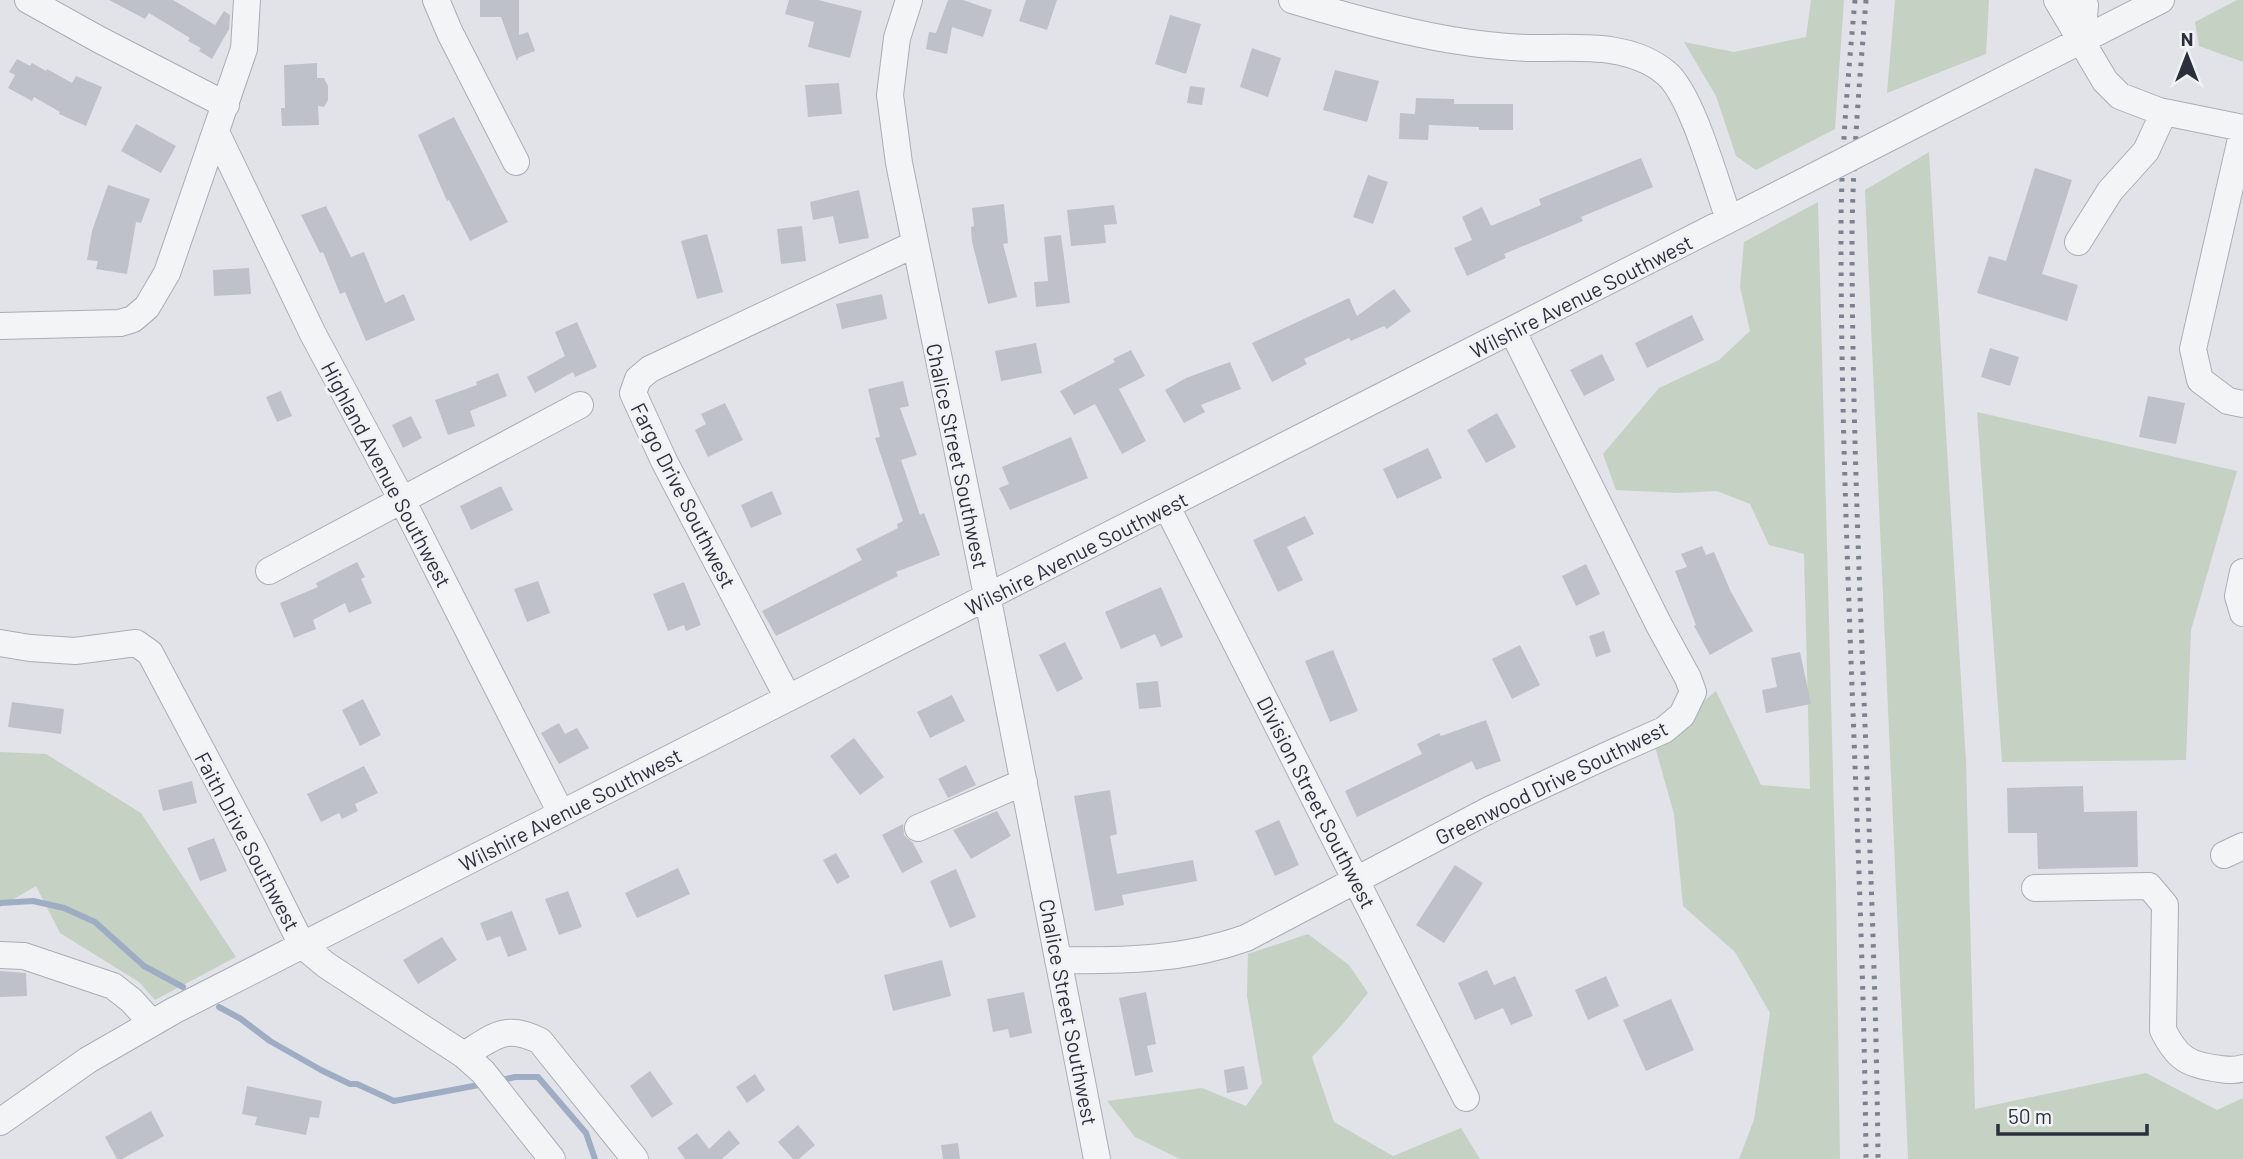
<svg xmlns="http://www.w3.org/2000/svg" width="2243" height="1159" font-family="Barlow,sans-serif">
<rect width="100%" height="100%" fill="#e1e3e8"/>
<path fill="#c5d1c3" d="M 1811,0 L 1844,0 L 1835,129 L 1756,170 L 1736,156 L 1716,96 L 1684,42 L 1734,52 L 1806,37 Z
M 1895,0 L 1989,0 L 1986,54 L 1887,93 Z
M 2237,0 L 2243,0 L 2243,62 L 2199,46 L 2195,22 Z
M 1929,152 L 1966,762 L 1975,1109 L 2146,1073 L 2217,1110 L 2243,1098 L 2243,1159 L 1908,1159 L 1865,190 Z
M 1818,202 L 1836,889 L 1840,1159 L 1739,1159 L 1754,1120 L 1770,1013 L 1735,952 L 1683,906 L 1674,814 L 1654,743 L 1716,691 L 1761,785 L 1810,789 L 1804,554 L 1769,545 L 1750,504 L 1717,491 L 1678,493 L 1616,490 L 1603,454 L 1659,388 L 1719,360 L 1750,331 L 1740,287 L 1744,242 Z
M 1977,412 L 2237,471 L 2191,630 L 2186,760 L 2002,762 Z
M 0,752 L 46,754 L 141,813 L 236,957 L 155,1000 L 139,982 L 60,933 L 36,886 L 0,907 Z
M 1308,934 L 1349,965 L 1368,993 L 1341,1026 L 1312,1057 L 1334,1122 L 1393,1156 L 1461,1128 L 1480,1159 L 1180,1159 L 1135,1137 L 1107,1101 L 1202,1088 L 1246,1106 L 1262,1083 L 1247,996 L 1248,954 Z"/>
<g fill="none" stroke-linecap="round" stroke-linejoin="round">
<path stroke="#9fadc4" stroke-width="6" d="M 0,903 L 33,901 L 64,908 L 95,922 L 144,966 L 183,987
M 219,1007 L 241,1019 L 270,1041 L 321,1070 L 350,1084 L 357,1084 L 394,1101 L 484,1084
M 498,1081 L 515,1077 L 538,1077 L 586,1133 L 595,1159"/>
</g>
<path fill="#bec1ca" d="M 109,0 L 173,0 L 215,25 L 224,11 L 230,15 L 229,29 L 212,59 L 199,51 L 201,48 L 188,41 L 190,38 L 149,13 L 145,19 Z
M 480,0 L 519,0 L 519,35 L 528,32 L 535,51 L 519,57 L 517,61 L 501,17 L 480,17 Z
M 789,0 L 818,0 L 862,11 L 850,58 L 808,47 L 814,22 L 785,14 Z
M 948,0 L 963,0 L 992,10 L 983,37 L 952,27 L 947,54 L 926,49 L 929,32 L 936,33 Z
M 1026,0 L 1057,0 L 1047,30 L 1019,21 Z
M 1170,15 L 1201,24 L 1186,74 L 1155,64 Z
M 1252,48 L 1281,58 L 1268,97 L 1240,87 Z
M 17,59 L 30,66 L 32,63 L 46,71 L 47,69 L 72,83 L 76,76 L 102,87 L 86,126 L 59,114 L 60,112 L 34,97 L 32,101 L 8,88 L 15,75 L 9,72 Z
M 317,63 L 317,78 L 324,78 L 328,86 L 328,100 L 324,107 L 318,106 L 319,125 L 282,126 L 281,108 L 285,108 L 284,65 Z
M 1335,70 L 1379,81 L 1367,122 L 1323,110 Z
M 839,83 L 842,114 L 808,117 L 805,85 Z
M 1190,86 L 1205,88 L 1202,105 L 1187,103 Z
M 1416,98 L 1454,99 L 1454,104 L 1513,104 L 1513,130 L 1479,130 L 1479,127 L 1429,125 L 1428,140 L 1399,139 L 1400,113 L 1415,114 Z
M 454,117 L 508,222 L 470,241 L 449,200 L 447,201 L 418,135 Z
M 136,124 L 176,146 L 161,173 L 121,151 Z
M 1641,158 L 1653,187 L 1581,217 L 1583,221 L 1504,254 L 1506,258 L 1467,276 L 1454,248 L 1472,240 L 1462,217 L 1482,207 L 1491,226 L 1541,205 L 1539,199 Z
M 2035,168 L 2072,180 L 2042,274 L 2078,285 L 2067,321 L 1977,293 L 1989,256 L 2006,261 Z
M 1368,175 L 1388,182 L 1373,224 L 1353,217 Z
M 108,185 L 150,199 L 141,223 L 136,222 L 127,274 L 96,269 L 98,261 L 87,260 L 92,231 Z
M 859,190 L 869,238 L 839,244 L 833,216 L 813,220 L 810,202 Z
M 1004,204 L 1008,243 L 1003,244 L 1017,297 L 988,304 L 972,242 L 971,227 L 974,226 L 972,208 Z
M 1114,205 L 1117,224 L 1104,225 L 1106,243 L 1071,246 L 1067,210 Z
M 326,206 L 351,257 L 364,252 L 385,303 L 404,294 L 415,320 L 366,341 L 345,292 L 340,294 L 323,252 L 320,253 L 301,215 Z
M 802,226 L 806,261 L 781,264 L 777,229 Z
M 707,234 L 723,292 L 697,299 L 681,241 Z
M 1061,235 L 1070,303 L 1036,307 L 1034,282 L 1048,281 L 1044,237 Z
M 249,268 L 251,294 L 214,296 L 213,270 Z
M 1394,289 L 1411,311 L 1387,329 L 1384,326 L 1351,341 L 1349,338 L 1304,359 L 1307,364 L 1272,382 L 1252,343 L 1349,298 L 1357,316 Z
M 882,294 L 887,319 L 842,329 L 836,304 Z
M 1692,315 L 1704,340 L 1647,368 L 1635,343 Z
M 577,322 L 597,367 L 575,377 L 573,372 L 535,393 L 527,377 L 565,356 L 555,332 Z
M 1036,343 L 1042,373 L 1001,381 L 995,351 Z
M 1990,348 L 2019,357 L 2010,386 L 1981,377 Z
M 1131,350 L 1145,376 L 1119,389 L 1146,441 L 1122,454 L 1095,404 L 1074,415 L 1060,391 L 1115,362 L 1113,359 Z
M 1602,354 L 1615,380 L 1584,396 L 1570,370 Z
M 1230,362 L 1241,389 L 1201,405 L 1205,412 L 1184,423 L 1165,390 L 1186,378 Z
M 498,373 L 507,396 L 470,411 L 475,426 L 448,435 L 435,400 L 477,385 L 476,382 Z
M 903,381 L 909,406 L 900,408 L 917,455 L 901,460 L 920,515 L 924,513 L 940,555 L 896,572 L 898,576 L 776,636 L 762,611 L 862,560 L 856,549 L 898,528 L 897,524 L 903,521 L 875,438 L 880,437 L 868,389 Z
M 281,391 L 292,416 L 277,422 L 266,397 Z
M 2148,396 L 2185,403 L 2176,444 L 2139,437 Z
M 725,403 L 743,440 L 708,457 L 695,430 L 706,424 L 701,414 Z
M 1497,413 L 1516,447 L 1486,463 L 1467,430 Z
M 411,416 L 422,438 L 403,448 L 392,425 Z
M 1071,437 L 1088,478 L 1010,510 L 999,488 L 1009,484 L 1002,467 Z
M 1428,448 L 1442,478 L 1397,499 L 1383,469 Z
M 501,486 L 513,510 L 471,530 L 460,506 Z
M 772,491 L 782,514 L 751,528 L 741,505 Z
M 1305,516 L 1314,534 L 1287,547 L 1303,580 L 1278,592 L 1253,540 Z
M 1702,546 L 1706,555 L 1714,552 L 1731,592 L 1753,631 L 1710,655 L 1694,626 L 1696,625 L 1675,571 L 1687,567 L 1681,554 Z
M 357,562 L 365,577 L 361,579 L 372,603 L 349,613 L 345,603 L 313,620 L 316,629 L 294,638 L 280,603 L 318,587 L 316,583 Z
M 1586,564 L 1600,594 L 1576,606 L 1562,576 Z
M 538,581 L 550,613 L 527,622 L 514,589 Z
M 684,582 L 701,625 L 686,631 L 684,625 L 668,631 L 653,594 Z
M 1161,587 L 1183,637 L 1161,647 L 1155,634 L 1121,649 L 1105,612 Z
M 1604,631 L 1611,652 L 1596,657 L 1589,636 Z
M 1065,642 L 1083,679 L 1057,692 L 1039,655 Z
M 1520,645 L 1540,685 L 1512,699 L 1492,659 Z
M 1333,650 L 1358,711 L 1330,722 L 1305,661 Z
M 1800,652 L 1811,704 L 1766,713 L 1762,690 L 1777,687 L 1771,658 Z
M 1158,681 L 1161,707 L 1139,709 L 1136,683 Z
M 952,695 L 965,721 L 930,738 L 917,712 Z
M 363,699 L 381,735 L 360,746 L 342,710 Z
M 12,702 L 64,709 L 61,734 L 8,727 Z
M 1486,720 L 1501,761 L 1476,770 L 1472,761 L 1357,817 L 1345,791 L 1422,754 L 1417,744 L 1439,733 L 1441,736 Z
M 559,723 L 565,734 L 577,728 L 589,748 L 559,764 L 541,733 Z
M 854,738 L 884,777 L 860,795 L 830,756 Z
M 966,765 L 976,785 L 948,798 L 938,779 Z
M 364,766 L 378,793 L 355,804 L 358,811 L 342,819 L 339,813 L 321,822 L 307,794 Z
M 192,781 L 197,803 L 163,811 L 158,790 Z
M 2083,786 L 2084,812 L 2137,811 L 2138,867 L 2038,869 L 2037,833 L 2008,833 L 2007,788 Z
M 1110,790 L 1117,834 L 1110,836 L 1117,874 L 1193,860 L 1197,881 L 1122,895 L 1124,905 L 1095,911 L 1074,796 Z
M 997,811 L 1011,836 L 971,859 L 953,830 Z
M 1279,820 L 1299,865 L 1275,876 L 1255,831 Z
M 903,824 L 904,835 L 913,843 L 923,862 L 902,873 L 882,835 Z
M 214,838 L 227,871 L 200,881 L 187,848 Z
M 836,853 L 850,877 L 837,884 L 823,860 Z
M 1455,865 L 1483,883 L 1444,943 L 1416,925 Z
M 678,868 L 690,894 L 637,918 L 625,893 Z
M 956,869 L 976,917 L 950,928 L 930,881 Z
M 568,891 L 582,927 L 559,935 L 545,899 Z
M 512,911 L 527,950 L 508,957 L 500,936 L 487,941 L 480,923 Z
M 442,937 L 457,960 L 418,984 L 403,960 Z
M 942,960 L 951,996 L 893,1011 L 884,975 Z
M 1487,970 L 1494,985 L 1515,976 L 1533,1016 L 1511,1025 L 1503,1008 L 1475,1020 L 1458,983 Z
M 0,971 L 26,973 L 27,996 L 0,997 Z
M 1606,976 L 1619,1006 L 1588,1020 L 1575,990 Z
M 1024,992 L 1032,1033 L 1010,1038 L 1008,1029 L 993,1032 L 987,999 Z
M 1146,992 L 1156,1044 L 1147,1046 L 1153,1072 L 1135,1076 L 1119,998 Z
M 1671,999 L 1694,1050 L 1646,1071 L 1623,1020 Z
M 1244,1066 L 1248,1089 L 1227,1093 L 1224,1070 Z
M 650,1071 L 673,1104 L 652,1118 L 630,1086 Z
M 755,1074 L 765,1090 L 747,1103 L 736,1087 Z
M 247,1086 L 322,1101 L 319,1118 L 310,1117 L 306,1135 L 255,1125 L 257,1117 L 242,1114 Z
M 151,1111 L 164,1136 L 122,1159 L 117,1159 L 105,1137 Z
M 798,1125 L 815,1145 L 799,1159 L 793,1159 L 778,1142 Z
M 729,1130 L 740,1143 L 722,1159 L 685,1159 L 677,1148 L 697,1133 L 709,1149 Z
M 958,1143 L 960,1159 L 943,1159 L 941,1145 Z"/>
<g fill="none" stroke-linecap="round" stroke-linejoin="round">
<g stroke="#aaadb5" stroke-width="28">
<path id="minor" d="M 28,0 L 98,39 L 226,105
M 436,0 L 450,33 L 516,162
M 909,0 L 897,38 L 890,95 L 899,163 L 990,610 L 1097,1159
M 1292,0 C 1345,16 1398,31 1452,40 C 1476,44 1503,47 1527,48 C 1572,49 1628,41 1666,73 C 1692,94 1716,184 1729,219
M 2057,0 L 2105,81 L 2120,96 L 2159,111 L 2243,128
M 2082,40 L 2085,5 L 2083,0
M 1930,117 L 2161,0
M 2243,130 L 2193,349 L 2200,380 L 2228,401 L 2243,404
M 216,132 L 313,334 L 402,500 L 561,813
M 2078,242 L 2110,191 L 2146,151 L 2164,112
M 0,326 L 120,323 L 133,319 L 147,307 L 167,273 L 244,49 L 247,0
M 1167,507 L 1466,1098
M 269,571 L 580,405
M 2243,572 L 2238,596 L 2243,613
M 0,643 L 30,648 L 75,651 L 136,643 L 150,653 L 254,849 L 302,945 L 326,965 L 464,1055 L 483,1072 L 552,1159
M 788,698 L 664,461 L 633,393 L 638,379 L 650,369 L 915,244
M 918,828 L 1024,782
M 2224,855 L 2243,846
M 2035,888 L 2149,886 L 2165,905 L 2163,1030 C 2177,1059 2189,1065 2220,1069 C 2229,1070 2235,1071 2243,1068
M 0,955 L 24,956 L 113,986 L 131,1000 L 152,1023
M 1058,960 C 1123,961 1185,960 1246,938 L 1491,809 L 1612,753 L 1664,730 L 1682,715 L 1693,692 L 1688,678 L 1659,625 L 1513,332
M 464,1055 C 493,1037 506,1023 540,1041 L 635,1159
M 0,1122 L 88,1060 L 175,1010 L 1787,190"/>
</g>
<use href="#minor" stroke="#f3f4f6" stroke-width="26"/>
<path stroke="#7c8190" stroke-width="5" stroke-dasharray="3.5 7" stroke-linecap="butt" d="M 1855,0 C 1848,77 1841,155 1841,233 C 1841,542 1863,850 1866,1159
M 1866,0 C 1860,77 1853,155 1852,233 C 1852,542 1875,850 1878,1159"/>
<g stroke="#aaadb5" stroke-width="28" stroke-linecap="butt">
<path id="minor-bridge" d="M 1787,190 L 1930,117"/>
</g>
<use href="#minor-bridge" stroke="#f3f4f6" stroke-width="26"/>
</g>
<g text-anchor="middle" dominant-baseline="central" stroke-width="6" stroke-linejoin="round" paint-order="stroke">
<g font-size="21" fill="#2b303d" stroke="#f0f2f5">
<text transform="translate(1581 296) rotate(-27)">Wilshire Avenue Southwest</text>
<text transform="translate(958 456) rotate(78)">Chalice Street Southwest</text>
<text transform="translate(387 474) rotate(62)">Highland Avenue Southwest</text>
<text transform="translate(684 495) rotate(63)">Fargo Drive Southwest</text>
<text transform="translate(1076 553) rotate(-27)">Wilshire Avenue Southwest</text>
<text transform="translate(1551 782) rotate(-26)">Greenwood Drive Southwest</text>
<text transform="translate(1317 802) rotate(63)">Division Street Southwest</text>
<text transform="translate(570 809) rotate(-27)">Wilshire Avenue Southwest</text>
<text transform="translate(248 841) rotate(62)">Faith Drive Southwest</text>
<text transform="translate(1069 1012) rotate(79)">Chalice Street Southwest</text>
</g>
</g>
<g transform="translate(2187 56)" stroke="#f0f2f5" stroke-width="5" paint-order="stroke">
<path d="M0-5L12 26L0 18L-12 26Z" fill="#2b303d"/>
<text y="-10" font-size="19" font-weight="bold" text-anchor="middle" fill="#2b303d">N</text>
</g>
<path d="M1998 1124v10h149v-10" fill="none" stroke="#2b303d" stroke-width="3.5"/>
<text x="2008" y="1124" font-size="21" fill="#2b303d" stroke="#f0f2f5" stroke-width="5" paint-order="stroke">50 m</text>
</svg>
